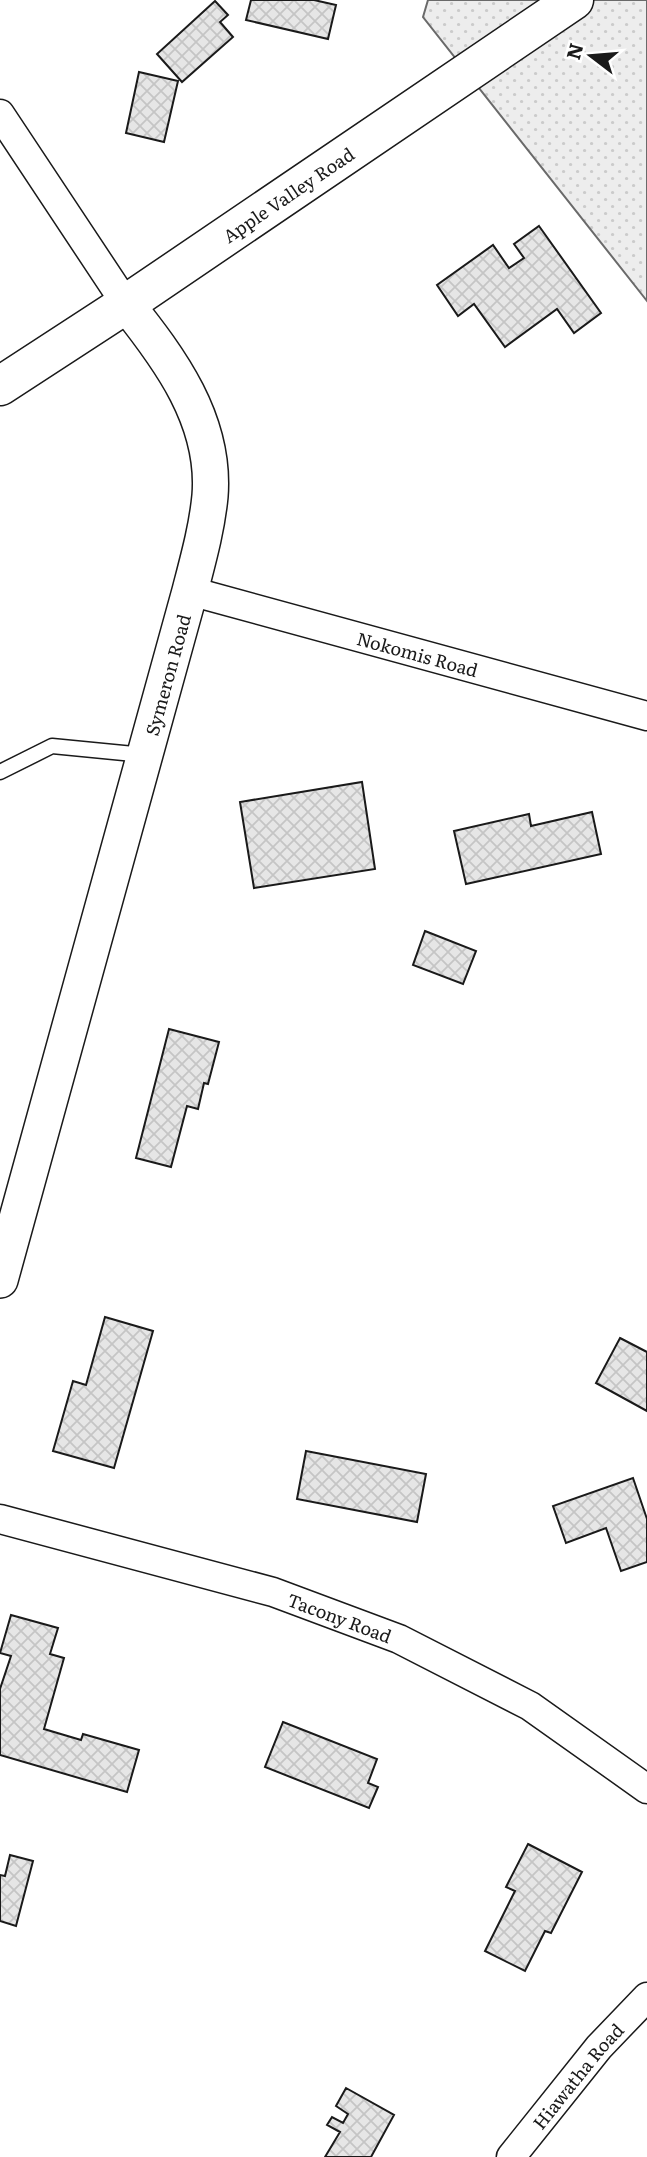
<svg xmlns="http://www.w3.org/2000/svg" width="647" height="2157" font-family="Literata,serif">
<defs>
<pattern id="grass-dots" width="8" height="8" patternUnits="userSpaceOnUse" patternTransform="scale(1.75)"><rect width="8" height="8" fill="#ededed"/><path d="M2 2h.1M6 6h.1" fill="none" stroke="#cbcbcb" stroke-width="1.8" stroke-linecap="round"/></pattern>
<pattern id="building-cross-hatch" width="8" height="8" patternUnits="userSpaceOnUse" patternTransform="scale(1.75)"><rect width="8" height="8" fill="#e6e6e6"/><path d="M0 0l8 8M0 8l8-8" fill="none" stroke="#c5c5c5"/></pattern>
</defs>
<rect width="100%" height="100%" fill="#fff"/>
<path fill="url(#grass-dots)" stroke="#6a6a6a" stroke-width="2" d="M 428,0 L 647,0 L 647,301 L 423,17 Z"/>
<path fill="url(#building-cross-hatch)" stroke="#1a1a1a" stroke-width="2" d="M 251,0 L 314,0 L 336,5 L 328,39 L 246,20 Z
M 215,1 L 228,15 L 220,22 L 233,37 L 182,82 L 157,54 Z
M 139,72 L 178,81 L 164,142 L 126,133 Z
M 539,226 L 601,313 L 574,333 L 557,309 L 505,347 L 474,304 L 458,316 L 437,285 L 493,245 L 509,268 L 524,258 L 514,244 Z
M 362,782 L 375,869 L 254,888 L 240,802 Z
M 592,812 L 601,854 L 466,884 L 454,831 L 529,814 L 531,826 Z
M 425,931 L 476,951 L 463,984 L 413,965 Z
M 169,1029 L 219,1042 L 208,1084 L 204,1083 L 198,1109 L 187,1106 L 171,1167 L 136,1158 Z
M 105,1317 L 153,1331 L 114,1468 L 53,1451 L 73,1381 L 86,1385 Z
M 620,1338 L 647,1352 L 647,1411 L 596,1383 Z
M 306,1451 L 426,1474 L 417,1522 L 297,1499 Z
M 633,1478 L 647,1519 L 647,1562 L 621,1571 L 606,1528 L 566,1543 L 553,1506 Z
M 11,1615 L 58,1628 L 50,1654 L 64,1658 L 44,1729 L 81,1740 L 83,1734 L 139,1750 L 127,1792 L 0,1755 L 0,1689 L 11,1656 L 0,1653 Z
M 283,1722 L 377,1759 L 368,1783 L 378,1787 L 369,1808 L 265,1767 Z
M 528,1844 L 582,1872 L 551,1933 L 545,1931 L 525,1971 L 485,1951 L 515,1891 L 506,1887 Z
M 10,1855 L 33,1861 L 16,1926 L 0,1921 L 0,1875 L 5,1876 Z
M 346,2088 L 394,2115 L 371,2157 L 325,2157 L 340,2132 L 327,2125 L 332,2117 L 343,2123 L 348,2114 L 336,2106 Z"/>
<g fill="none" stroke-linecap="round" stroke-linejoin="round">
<g stroke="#1a1a1a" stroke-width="17">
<path id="service" d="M 0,772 L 52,746 L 144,755"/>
</g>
<g stroke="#1a1a1a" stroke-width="31">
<g id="minor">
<path d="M 0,114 L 126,304"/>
<path id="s1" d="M 190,591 L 647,716"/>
<path id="s2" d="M 0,1519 L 273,1592 L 399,1639 L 530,1706 L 647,1789"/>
<path id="s3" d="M 511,2157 L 599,2047 L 647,1997"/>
</g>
</g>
<g stroke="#1a1a1a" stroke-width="38">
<g id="tertiary">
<path id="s4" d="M 0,1280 L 190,591 C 198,560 207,528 210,496 C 216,421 170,359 126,304"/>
</g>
</g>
<g stroke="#1a1a1a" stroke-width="41">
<g id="secondary">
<path id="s5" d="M 0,386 L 126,304 L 574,0"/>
</g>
</g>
<use href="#service" stroke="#fff" stroke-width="14"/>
<use href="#minor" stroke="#fff" stroke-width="28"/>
<use href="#tertiary" stroke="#fff" stroke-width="35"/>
<use href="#secondary" stroke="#fff" stroke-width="38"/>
</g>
<g text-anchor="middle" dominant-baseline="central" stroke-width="5" stroke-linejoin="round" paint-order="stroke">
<g font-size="18" fill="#1a1a1a" stroke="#fff">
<text stroke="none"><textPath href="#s5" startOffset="346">Apple Valley Road</textPath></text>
<text stroke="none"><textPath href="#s1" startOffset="236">Nokomis Road</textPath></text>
<text stroke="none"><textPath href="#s4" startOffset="628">Symeron Road</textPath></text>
<text stroke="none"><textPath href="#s2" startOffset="354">Tacony Road</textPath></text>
<text stroke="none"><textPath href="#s3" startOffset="105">Hiawatha Road</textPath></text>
</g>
</g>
<g transform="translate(591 56) rotate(286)" stroke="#ffffff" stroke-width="5" paint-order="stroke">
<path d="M0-5L12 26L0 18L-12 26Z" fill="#1a1a1a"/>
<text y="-10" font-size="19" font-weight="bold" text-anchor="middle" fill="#1a1a1a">N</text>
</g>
</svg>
